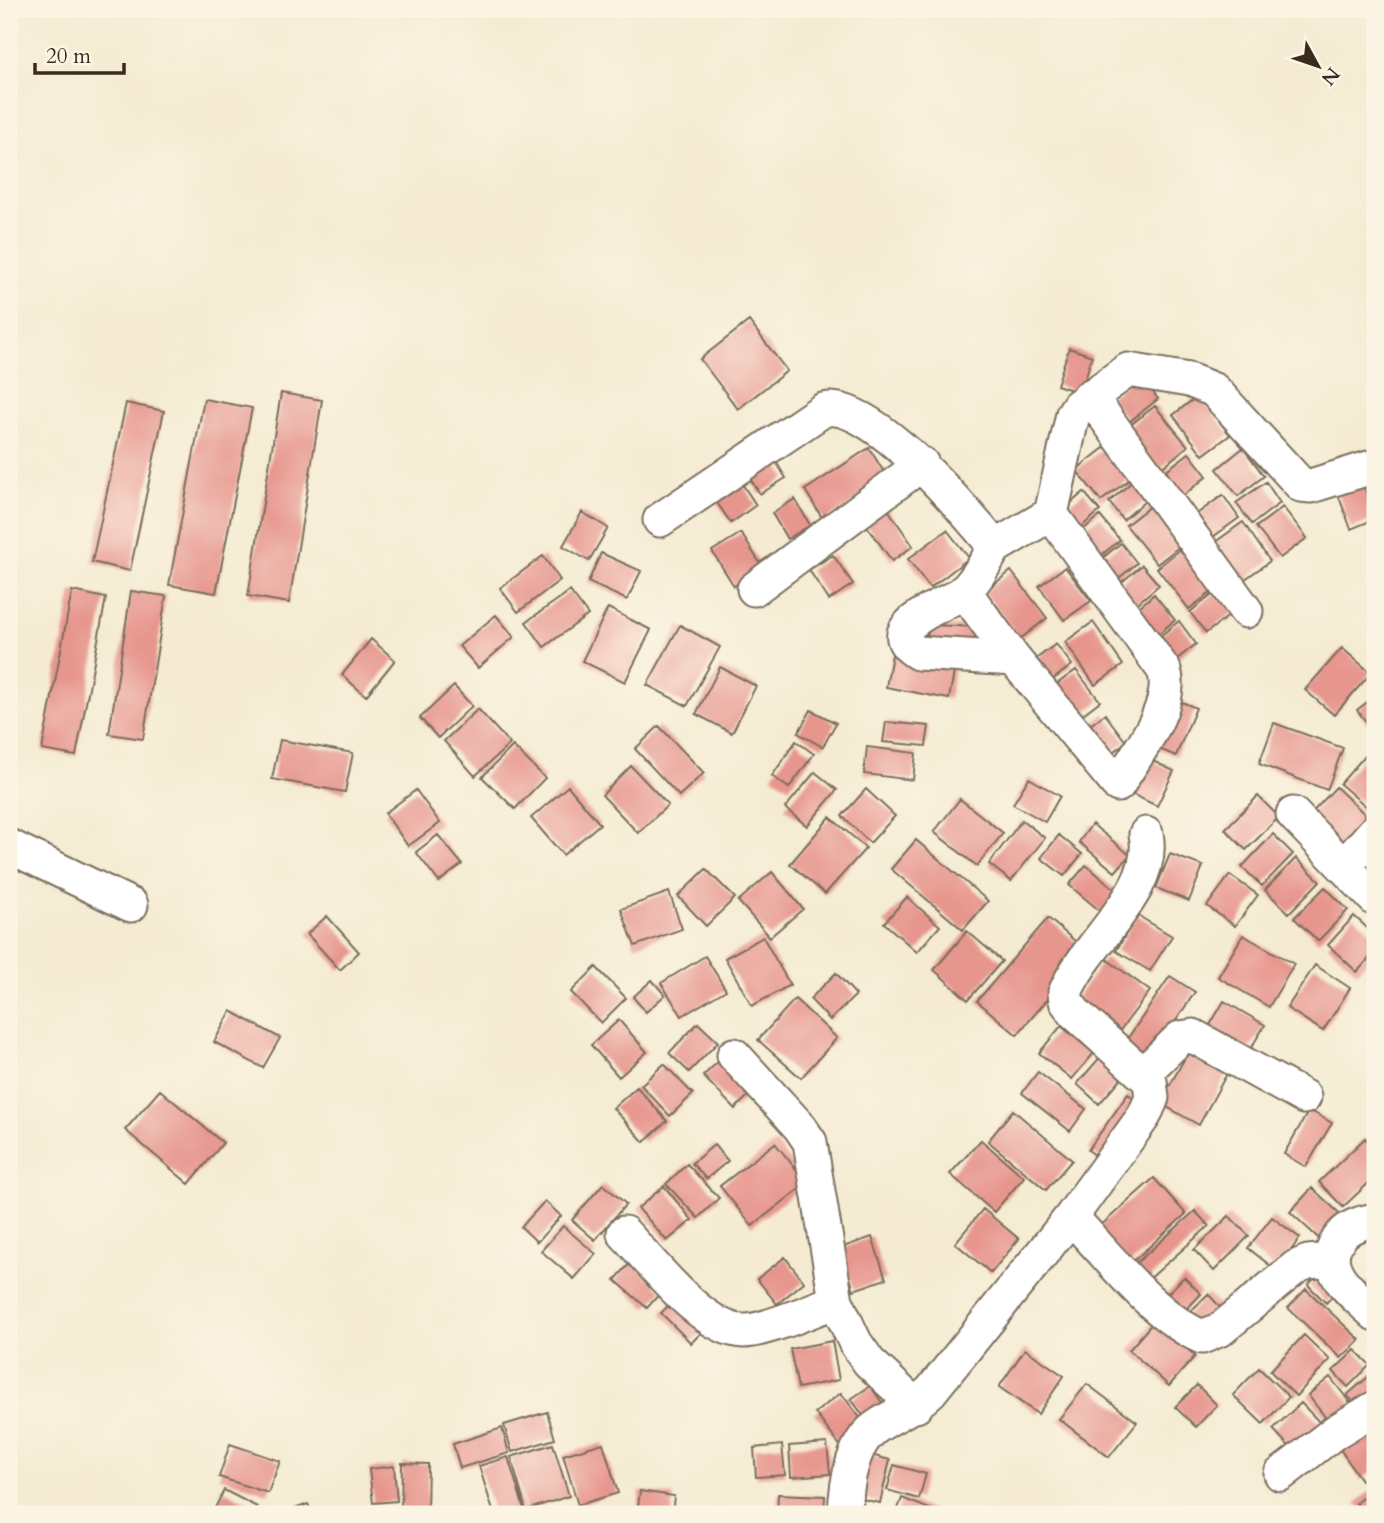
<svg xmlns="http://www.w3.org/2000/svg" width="1384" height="1523" font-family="Cardo,serif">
<rect width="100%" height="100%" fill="#fcf5e5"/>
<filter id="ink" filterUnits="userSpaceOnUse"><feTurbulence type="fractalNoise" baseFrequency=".0143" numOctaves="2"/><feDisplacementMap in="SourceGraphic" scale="14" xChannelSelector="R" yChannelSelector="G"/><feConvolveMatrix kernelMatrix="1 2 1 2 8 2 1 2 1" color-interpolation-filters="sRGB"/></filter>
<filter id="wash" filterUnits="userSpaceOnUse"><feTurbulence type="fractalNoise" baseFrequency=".00686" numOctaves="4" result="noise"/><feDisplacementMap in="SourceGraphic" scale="28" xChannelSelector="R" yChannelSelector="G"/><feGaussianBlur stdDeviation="1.57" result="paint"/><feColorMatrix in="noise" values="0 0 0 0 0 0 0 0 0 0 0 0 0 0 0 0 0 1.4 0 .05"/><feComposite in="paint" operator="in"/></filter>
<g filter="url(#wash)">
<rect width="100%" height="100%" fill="#f4ebd2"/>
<g id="blocks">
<path fill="#e7968e" d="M 749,321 L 787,371 L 738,409 L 700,359 Z
M 1069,348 L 1092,356 L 1081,393 L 1057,385 Z
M 1139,374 L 1158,399 L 1129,422 L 1109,397 Z
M 281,393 L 322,400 L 289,603 L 248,596 Z
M 1199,395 L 1230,435 L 1203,455 L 1173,415 Z
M 204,399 L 252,408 L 216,593 L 169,585 Z
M 126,403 L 164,411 L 130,571 L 92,562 Z
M 1155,406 L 1188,446 L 1159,470 L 1125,429 Z
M 1109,444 L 1134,476 L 1101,501 L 1076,470 Z
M 869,448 L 889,480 L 824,521 L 805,490 Z
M 1243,448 L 1264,476 L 1238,496 L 1217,469 Z
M 1189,453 L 1207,476 L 1178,500 L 1159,476 Z
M 771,454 L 786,478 L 760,494 L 745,471 Z
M 737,476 L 756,505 L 731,523 L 711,494 Z
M 1135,479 L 1150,497 L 1123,520 L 1109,502 Z
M 1361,479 L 1375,519 L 1351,529 L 1336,489 Z
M 1266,482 L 1280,503 L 1252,524 L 1236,503 Z
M 1084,492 L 1100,511 L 1075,532 L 1060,512 Z
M 1223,495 L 1239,518 L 1210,539 L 1194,516 Z
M 795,499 L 810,525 L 787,539 L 772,513 Z
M 1154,503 L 1184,543 L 1157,564 L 1126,525 Z
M 1283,507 L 1307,538 L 1280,558 L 1256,527 Z
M 887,508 L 913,546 L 892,561 L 865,523 Z
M 582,512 L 608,528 L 589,561 L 563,546 Z
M 1100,516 L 1120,540 L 1095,560 L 1075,536 Z
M 1243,522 L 1270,561 L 1241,582 L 1214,543 Z
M 947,530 L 969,558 L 930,588 L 908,559 Z
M 741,533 L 763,568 L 734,586 L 712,551 Z
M 1121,543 L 1137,563 L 1113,583 L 1096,563 Z
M 1184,546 L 1217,588 L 1189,609 L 1157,568 Z
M 601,553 L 641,571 L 627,600 L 588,582 Z
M 833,555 L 853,584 L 829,600 L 809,570 Z
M 543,556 L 560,580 L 518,612 L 500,588 Z
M 1142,565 L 1159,585 L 1134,606 L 1117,586 Z
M 1065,567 L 1091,601 L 1064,620 L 1039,586 Z
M 1011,571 L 1047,618 L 1020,639 L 984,592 Z
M 72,591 L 106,598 L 76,756 L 42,750 Z
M 131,591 L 166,596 L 143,739 L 109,734 Z
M 570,591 L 588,615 L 544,647 L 526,622 Z
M 1217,591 L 1234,612 L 1206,633 L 1190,612 Z
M 1154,594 L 1175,620 L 1152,639 L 1131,614 Z
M 608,608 L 651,630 L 625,682 L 582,661 Z
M 496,615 L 514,637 L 478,668 L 459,646 Z
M 1179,621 L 1196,644 L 1171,664 L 1153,642 Z
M 1093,622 L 1123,665 L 1095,685 L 1065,642 Z
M 680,625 L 720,647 L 687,706 L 647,685 Z
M 928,625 L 981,627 L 980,647 L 927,645 Z
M 371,639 L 395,660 L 366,696 L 342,675 Z
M 1056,644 L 1072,665 L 1044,686 L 1028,665 Z
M 1342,648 L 1371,673 L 1334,715 L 1305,690 Z
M 892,655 L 955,667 L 949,699 L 886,687 Z
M 720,667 L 756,686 L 732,733 L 696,714 Z
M 1076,670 L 1100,701 L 1070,724 L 1046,692 Z
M 454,686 L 472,706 L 438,738 L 420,718 Z
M 1375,696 L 1375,733 L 1357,710 Z
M 1170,697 L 1196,708 L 1176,756 L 1149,745 Z
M 478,709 L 510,744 L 475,776 L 444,741 Z
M 811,710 L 836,723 L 823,747 L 798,733 Z
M 1105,714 L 1126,742 L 1102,760 L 1081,732 Z
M 886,722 L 929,726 L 926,746 L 883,742 Z
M 1274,723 L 1343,748 L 1327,790 L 1259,764 Z
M 659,726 L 704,773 L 679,796 L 635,749 Z
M 280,740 L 353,753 L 345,792 L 272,779 Z
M 796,741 L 814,754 L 789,788 L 772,776 Z
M 513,746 L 545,778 L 515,809 L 482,777 Z
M 867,747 L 916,753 L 913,780 L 864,774 Z
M 1369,751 L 1375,756 L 1375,814 L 1340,784 Z
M 1140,755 L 1174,771 L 1157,806 L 1123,790 Z
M 631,766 L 668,805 L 638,833 L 602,795 Z
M 815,772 L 837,790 L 807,826 L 785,808 Z
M 1029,778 L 1060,796 L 1045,822 L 1013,804 Z
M 568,786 L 600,824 L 563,855 L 531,818 Z
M 1336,787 L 1372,821 L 1342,854 L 1306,819 Z
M 866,789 L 895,816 L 870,843 L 842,816 Z
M 416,790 L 440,823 L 408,846 L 385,813 Z
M 1258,796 L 1279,817 L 1246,850 L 1225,829 Z
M 960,799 L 1003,833 L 977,866 L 934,832 Z
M 830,817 L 866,848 L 825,894 L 790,864 Z
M 1022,820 L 1045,838 L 1011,881 L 989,864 Z
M 1092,824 L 1130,855 L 1115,872 L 1079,842 Z
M 1273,834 L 1293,854 L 1262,886 L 1242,867 Z
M 438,835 L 462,864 L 439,882 L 416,852 Z
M 1059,835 L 1082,854 L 1064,876 L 1041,858 Z
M 916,840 L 988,901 L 963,930 L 891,869 Z
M 1170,854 L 1203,866 L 1189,901 L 1156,888 Z
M 1375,854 L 1375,884 L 1360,870 Z
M 1296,858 L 1320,881 L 1289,913 L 1265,890 Z
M 1086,865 L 1123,896 L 1106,916 L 1069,885 Z
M 706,869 L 735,898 L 706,926 L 678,896 Z
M 772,872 L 803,909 L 770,937 L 738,901 Z
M 1230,875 L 1258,895 L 1235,926 L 1207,906 Z
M 1325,887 L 1348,910 L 1318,941 L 1294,918 Z
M 669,892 L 682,929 L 635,946 L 621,909 Z
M 907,897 L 940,926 L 917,952 L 884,923 Z
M 1137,915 L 1172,936 L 1150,971 L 1116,951 Z
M 327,916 L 359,952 L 340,970 L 307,934 Z
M 1354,916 L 1375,935 L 1375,952 L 1357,972 L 1328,945 Z
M 1048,918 L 1088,952 L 1017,1035 L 977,1001 Z
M 967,931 L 1002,961 L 968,1000 L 934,970 Z
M 1243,935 L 1294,964 L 1269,1007 L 1218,977 Z
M 763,937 L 790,985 L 752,1006 L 725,958 Z
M 705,956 L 726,990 L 682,1016 L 661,983 Z
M 1105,958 L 1150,991 L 1118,1033 L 1074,1001 Z
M 1315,965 L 1350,988 L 1323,1031 L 1287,1008 Z
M 596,967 L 626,998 L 601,1023 L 571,992 Z
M 836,973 L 856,995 L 830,1020 L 810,999 Z
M 1170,976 L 1195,992 L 1147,1064 L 1122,1047 Z
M 652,980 L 665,995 L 646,1012 L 633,997 Z
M 795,999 L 837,1038 L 801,1078 L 758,1040 Z
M 1224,1001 L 1265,1025 L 1246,1056 L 1206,1032 Z
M 231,1011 L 280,1038 L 263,1068 L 214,1042 Z
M 619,1020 L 647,1052 L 619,1077 L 591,1045 Z
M 698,1023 L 718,1042 L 689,1072 L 669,1053 Z
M 1061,1026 L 1094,1053 L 1072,1079 L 1039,1053 Z
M 1191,1047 L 1230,1068 L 1199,1125 L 1160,1103 Z
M 725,1055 L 757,1087 L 735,1109 L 703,1076 Z
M 1102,1055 L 1125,1074 L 1099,1104 L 1077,1084 Z
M 664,1064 L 693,1094 L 670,1116 L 641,1085 Z
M 1038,1072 L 1086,1109 L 1070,1131 L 1022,1093 Z
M 637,1087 L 667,1121 L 644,1142 L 613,1108 Z
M 160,1090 L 223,1143 L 189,1184 L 125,1130 Z
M 1128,1094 L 1144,1105 L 1105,1162 L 1088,1150 Z
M 1013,1110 L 1072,1160 L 1046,1190 L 988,1141 Z
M 1309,1110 L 1332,1123 L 1306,1167 L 1284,1154 Z
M 1365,1138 L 1375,1150 L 1375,1177 L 1343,1207 L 1319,1182 Z
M 981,1140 L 1024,1177 L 994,1212 L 950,1174 Z
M 775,1143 L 807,1183 L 752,1226 L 720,1186 Z
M 714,1145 L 728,1161 L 706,1179 L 692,1163 Z
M 687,1164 L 719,1198 L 698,1218 L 666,1184 Z
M 1154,1178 L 1186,1214 L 1130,1264 L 1098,1228 Z
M 603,1184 L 626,1204 L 595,1240 L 572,1220 Z
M 664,1186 L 692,1220 L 667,1241 L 638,1208 Z
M 1312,1188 L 1349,1222 L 1327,1246 L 1290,1212 Z
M 545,1201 L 561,1216 L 537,1242 L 521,1227 Z
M 983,1209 L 1019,1239 L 991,1273 L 955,1243 Z
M 1195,1211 L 1209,1226 L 1147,1281 L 1133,1266 Z
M 1229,1216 L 1249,1236 L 1214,1271 L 1194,1250 Z
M 1272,1217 L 1300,1238 L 1276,1270 L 1248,1248 Z
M 563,1226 L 596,1254 L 574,1279 L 541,1251 Z
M 872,1237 L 886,1279 L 854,1290 L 840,1248 Z
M 785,1257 L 804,1282 L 777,1304 L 757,1279 Z
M 631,1262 L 662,1291 L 647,1308 L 615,1280 Z
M 1323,1269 L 1341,1287 L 1326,1303 L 1308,1285 Z
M 1375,1275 L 1375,1306 L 1360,1290 Z
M 1184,1277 L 1201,1294 L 1178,1318 L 1160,1301 Z
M 1306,1289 L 1360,1340 L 1341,1358 L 1288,1308 Z
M 1208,1294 L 1224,1311 L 1200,1335 L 1184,1318 Z
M 678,1296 L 708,1326 L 691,1343 L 661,1313 Z
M 1155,1320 L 1195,1356 L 1169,1386 L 1129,1350 Z
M 1304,1335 L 1330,1360 L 1296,1396 L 1270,1371 Z
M 832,1341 L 839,1380 L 798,1388 L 790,1349 Z
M 1025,1349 L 1064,1376 L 1038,1414 L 999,1387 Z
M 1355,1350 L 1370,1365 L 1348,1387 L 1333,1371 Z
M 1259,1368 L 1289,1397 L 1263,1424 L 1233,1395 Z
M 1375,1371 L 1375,1401 L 1362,1412 L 1347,1395 Z
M 1330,1377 L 1356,1410 L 1333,1427 L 1308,1395 Z
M 1087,1384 L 1137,1422 L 1109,1457 L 1059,1419 Z
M 1197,1385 L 1217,1405 L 1196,1427 L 1175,1407 Z
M 870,1386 L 889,1412 L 871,1426 L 851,1399 Z
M 841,1393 L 868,1428 L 842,1448 L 815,1413 Z
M 1301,1403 L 1325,1428 L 1296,1454 L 1273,1429 Z
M 547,1412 L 555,1439 L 512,1452 L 504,1425 Z
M 502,1428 L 509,1453 L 460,1468 L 453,1444 Z
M 1369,1428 L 1375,1436 L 1375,1470 L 1361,1480 L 1340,1449 Z
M 603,1443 L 618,1493 L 578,1505 L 563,1455 Z
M 827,1443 L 830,1474 L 791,1477 L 789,1446 Z
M 230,1444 L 280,1461 L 268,1493 L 219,1477 Z
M 553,1444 L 569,1496 L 526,1510 L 511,1457 Z
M 782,1445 L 785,1475 L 756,1477 L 754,1448 Z
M 863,1453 L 890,1460 L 880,1503 L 853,1497 Z
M 508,1457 L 524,1509 L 494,1514 L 479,1466 Z
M 402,1463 L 428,1464 L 427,1514 L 401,1514 Z
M 894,1465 L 926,1474 L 919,1499 L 887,1490 Z
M 394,1466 L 397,1501 L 373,1503 L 369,1469 Z
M 1375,1487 L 1375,1514 L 1366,1514 L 1356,1503 Z
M 224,1490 L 257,1507 L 253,1514 L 212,1514 Z
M 640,1491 L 674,1496 L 672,1514 L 637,1514 Z
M 778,1494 L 825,1496 L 824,1514 L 777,1514 Z
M 902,1498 L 942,1514 L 896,1514 Z
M 308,1504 L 312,1514 L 281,1514 Z"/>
</g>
</g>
<g filter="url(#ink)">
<use href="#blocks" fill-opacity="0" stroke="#7c6e5d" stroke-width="2"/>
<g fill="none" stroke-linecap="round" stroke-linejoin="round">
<g stroke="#7c6e5d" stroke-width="37">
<path id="street" d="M 1090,396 L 1246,611
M 660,520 L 823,410 C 869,396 967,513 995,547 L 1051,514 L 1073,414 L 1078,406 L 1128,370 L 1189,380 L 1214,390 L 1301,485 L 1311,486 L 1375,466
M 995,547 C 986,561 976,582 963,592 C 947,605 873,628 918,653 L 1014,659
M 754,589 L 922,464
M 964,591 L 1014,659 L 1118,785 C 1136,754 1176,705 1164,670 L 1051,514
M 1293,814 L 1375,899
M 9,846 L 131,905
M 1344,866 L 1375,831
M 734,1055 L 799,1126 L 810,1142 L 836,1301
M 1143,1074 L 1180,1038 L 1193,1036 L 1304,1097
M 1071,1217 C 1108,1255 1153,1316 1202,1337 L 1221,1329 L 1296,1267 L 1308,1262 L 1331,1260
M 1375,1220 C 1360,1223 1347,1226 1338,1240 C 1318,1270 1355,1295 1375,1314
M 624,1233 C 651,1261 703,1330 743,1331 C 762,1332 815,1309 836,1301 L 855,1342 L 869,1362 L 916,1406
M 1281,1474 L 1335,1432 L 1375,1408
M 845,1514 C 846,1488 850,1450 871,1431 C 888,1416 911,1411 931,1391 L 1071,1217 L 1144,1116 L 1152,1098 L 1150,1081 L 1075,1013 L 1066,1001 L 1065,993 C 1085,942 1158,891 1146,834"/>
</g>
<use href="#street" stroke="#fff" stroke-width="33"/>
</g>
</g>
<rect width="1384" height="1523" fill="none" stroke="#fcf5e5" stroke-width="35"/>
<g transform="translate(1318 66) rotate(130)" stroke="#fcf5e5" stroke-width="5" paint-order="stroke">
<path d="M0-5L12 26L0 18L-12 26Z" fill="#3b2a1e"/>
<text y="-10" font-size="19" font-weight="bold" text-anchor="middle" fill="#3b2a1e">N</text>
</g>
<path d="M35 63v10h89v-10" fill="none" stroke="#3b2a1e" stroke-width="3.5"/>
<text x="46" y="63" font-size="21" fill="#3b2a1e" stroke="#fcf5e5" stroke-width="5" paint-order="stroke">20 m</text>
</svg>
